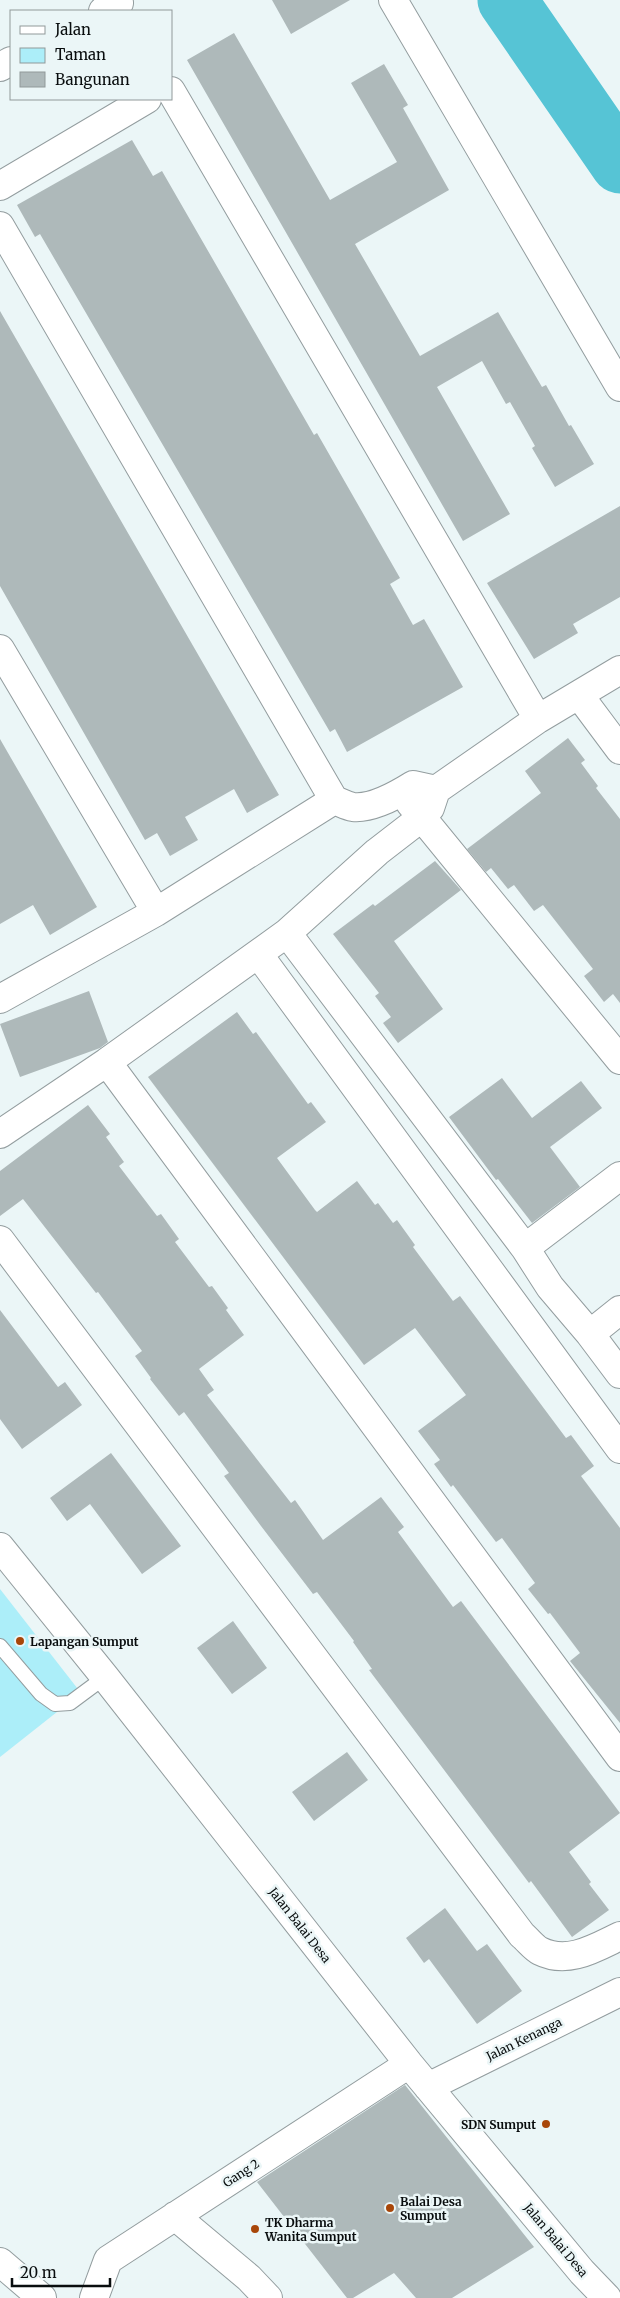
<svg xmlns="http://www.w3.org/2000/svg" width="620" height="2298" font-family="Merriweather,serif">
<rect width="100%" height="100%" fill="#ebf6f7"/>
<path fill="#aceef9" d="M 0,1589 L 81,1693 L 0,1757 Z"/>
<g fill="none" stroke-linecap="round" stroke-linejoin="round">
<path stroke="#56c4d5" stroke-width="59" d="M 507,0 L 620,164"/>
</g>
<path fill="#aeb9ba" d="M 272,0 L 350,0 L 291,34 Z
M 234,33 L 330,200 L 397,162 L 351,83 L 384,64 L 408,105 L 403,108 L 449,190 L 355,244 L 420,356 L 498,312 L 542,387 L 546,385 L 569,426 L 571,425 L 594,464 L 555,487 L 532,448 L 535,446 L 510,402 L 506,404 L 482,361 L 437,387 L 510,514 L 463,541 L 187,60 Z
M 132,140 L 153,176 L 162,171 L 314,435 L 317,433 L 400,578 L 390,584 L 413,625 L 424,619 L 463,687 L 347,752 L 335,729 L 330,732 L 40,234 L 35,237 L 17,205 Z
M 0,311 L 279,795 L 247,813 L 234,789 L 185,817 L 198,840 L 170,856 L 157,833 L 145,840 L 0,586 Z
M 620,506 L 620,597 L 573,624 L 578,633 L 534,659 L 487,583 Z
M 568,738 L 585,760 L 581,763 L 598,786 L 596,788 L 620,819 L 620,1003 L 613,994 L 604,1002 L 584,976 L 593,969 L 543,905 L 534,911 L 514,885 L 508,889 L 491,868 L 486,872 L 467,849 L 541,793 L 525,771 Z
M 0,739 L 97,907 L 50,935 L 33,905 L 0,924 Z
M 435,861 L 461,890 L 394,941 L 443,1009 L 398,1043 L 383,1023 L 391,1017 L 375,996 L 379,993 L 333,934 L 373,904 L 375,906 Z
M 89,991 L 108,1042 L 100,1048 L 20,1077 L 0,1024 Z
M 237,1012 L 253,1034 L 256,1032 L 308,1104 L 311,1102 L 326,1122 L 277,1158 L 315,1210 L 317,1212 L 357,1181 L 375,1205 L 378,1203 L 393,1223 L 397,1220 L 415,1245 L 413,1247 L 453,1301 L 460,1296 L 566,1438 L 571,1435 L 594,1466 L 581,1476 L 620,1528 L 620,1723 L 570,1661 L 580,1653 L 550,1613 L 548,1614 L 528,1589 L 535,1583 L 502,1538 L 496,1542 L 453,1485 L 451,1487 L 434,1464 L 440,1460 L 418,1431 L 466,1395 L 415,1328 L 364,1365 L 148,1077 Z
M 502,1078 L 532,1118 L 581,1081 L 602,1108 L 550,1147 L 580,1187 L 532,1223 L 498,1179 L 496,1180 L 449,1117 Z
M 88,1105 L 110,1134 L 106,1137 L 124,1162 L 119,1166 L 157,1216 L 161,1214 L 179,1239 L 175,1242 L 209,1287 L 212,1286 L 228,1308 L 226,1310 L 244,1335 L 199,1369 L 214,1390 L 207,1395 L 291,1503 L 295,1500 L 323,1540 L 381,1497 L 404,1527 L 398,1532 L 453,1607 L 461,1601 L 620,1813 L 569,1852 L 591,1882 L 589,1884 L 609,1910 L 572,1937 L 531,1881 L 529,1883 L 369,1670 L 372,1669 L 353,1642 L 354,1641 L 317,1592 L 313,1594 L 261,1526 L 224,1476 L 229,1473 L 184,1412 L 179,1416 L 150,1379 L 151,1378 L 135,1356 L 142,1351 L 98,1292 L 96,1293 L 23,1199 L 0,1216 L 0,1171 Z
M 0,1310 L 58,1387 L 65,1382 L 82,1405 L 22,1449 L 0,1419 Z
M 111,1453 L 181,1546 L 142,1574 L 90,1504 L 67,1521 L 50,1498 Z
M 233,1621 L 267,1668 L 232,1694 L 197,1648 Z
M 347,1752 L 368,1780 L 314,1821 L 292,1792 Z
M 445,1908 L 477,1951 L 487,1944 L 522,1991 L 477,2024 L 429,1959 L 424,1963 L 406,1938 Z
M 405,2085 L 534,2247 L 452,2298 L 416,2298 L 394,2273 L 353,2298 L 347,2298 L 257,2182 Z"/>
<g fill="none" stroke-linecap="round" stroke-linejoin="round">
<g stroke="#939d9f" stroke-width="16">
<path id="lane" d="M 0,1646 L 41,1694 L 55,1704 L 70,1703 L 105,1677"/>
</g>
<g stroke="#939d9f" stroke-width="30">
<path id="street" d="M 393,0 L 620,387
M 103,11 L 119,3
M 0,67 L 11,61
M 171,91 L 538,719
M 0,186 L 147,99
M 0,226 L 334,800
M 0,649 L 156,912
M 579,695 L 620,750
M 410,803 L 620,1060
M 287,933 L 525,1248 L 550,1287 L 590,1334 L 620,1374
M 259,955 L 620,1449
M 0,999 L 156,912 L 334,800 C 340,802 347,806 353,807 C 372,809 397,795 413,785 L 436,790
M 107,1062 L 620,1757
M 0,1134 L 107,1062 L 287,933 L 377,852 L 421,818 L 430,808 L 436,790 L 538,719 L 620,670
M 0,1240 L 522,1935 C 528,1940 534,1948 540,1951 C 568,1965 595,1948 620,1936
M 525,1248 L 620,1176
M 590,1334 L 620,1310
M 0,1547 L 105,1677 L 409,2064 L 582,2272 L 607,2298
M 428,2087 L 620,1992
M 175,2216 L 249,2278 L 268,2298
M 0,2262 L 42,2298
M 94,2298 L 108,2260 L 409,2064"/>
</g>
<use href="#lane" stroke="#fff" stroke-width="14"/>
<use href="#street" stroke="#fff" stroke-width="28"/>
</g>
<g fill="#a84609" stroke="#ebf6f7" stroke-width="2">
<circle cx="20" cy="1641" r="5"/>
<circle cx="546" cy="2124" r="5"/>
<circle cx="390" cy="2208" r="5"/>
<circle cx="255" cy="2229" r="5"/>
</g>
<g text-anchor="middle" dominant-baseline="central" stroke-width="5" stroke-linejoin="round" paint-order="stroke">
<g font-size="12" font-weight="bold" fill="#090d0e" stroke="#ebf6f7" text-anchor="start">
<text x="30" y="1641">Lapangan Sumput</text>
<text x="536" y="2124" text-anchor="end">SDN Sumput</text>
<text x="400" y="2201">Balai Desa<tspan x="400" dy="14">Sumput</tspan></text>
<text x="265" y="2222">TK Dharma<tspan x="265" dy="14">Wanita Sumput</tspan></text>
</g>
<g font-size="12" fill="#090d0e" stroke="#ebf6f7">
<text transform="translate(300 1925) rotate(52)">Jalan Balai Desa</text>
<text transform="translate(524 2039) rotate(-26)">Jalan Kenanga</text>
<text transform="translate(241 2173) rotate(-33)">Gang 2</text>
<text transform="translate(556 2240) rotate(50)">Jalan Balai Desa</text>
</g>
</g>
<rect x="10" y="10" width="162" height="90" fill="#ebf6f7" stroke="#91999a"/>
<rect x="20" y="26" width="25" height="8" fill="#ffffff" stroke="#91999a"/>
<text x="55" y="35" font-size="15" fill="#090d0e">Jalan</text>
<rect x="20" y="48" width="25" height="15" fill="#aceef9" stroke="#91999a"/>
<text x="55" y="60" font-size="15" fill="#090d0e">Taman</text>
<rect x="20" y="72" width="25" height="15" fill="#aeb9ba" stroke="#91999a"/>
<text x="55" y="85" font-size="15" fill="#090d0e">Bangunan</text>
<path d="M12 2278v8h98v-8" fill="none" stroke="#090d0e" stroke-width="2.5"/>
<text x="20" y="2278" font-size="15" fill="#090d0e" stroke="#ebf6f7" stroke-width="4" paint-order="stroke">20 m</text>
</svg>
